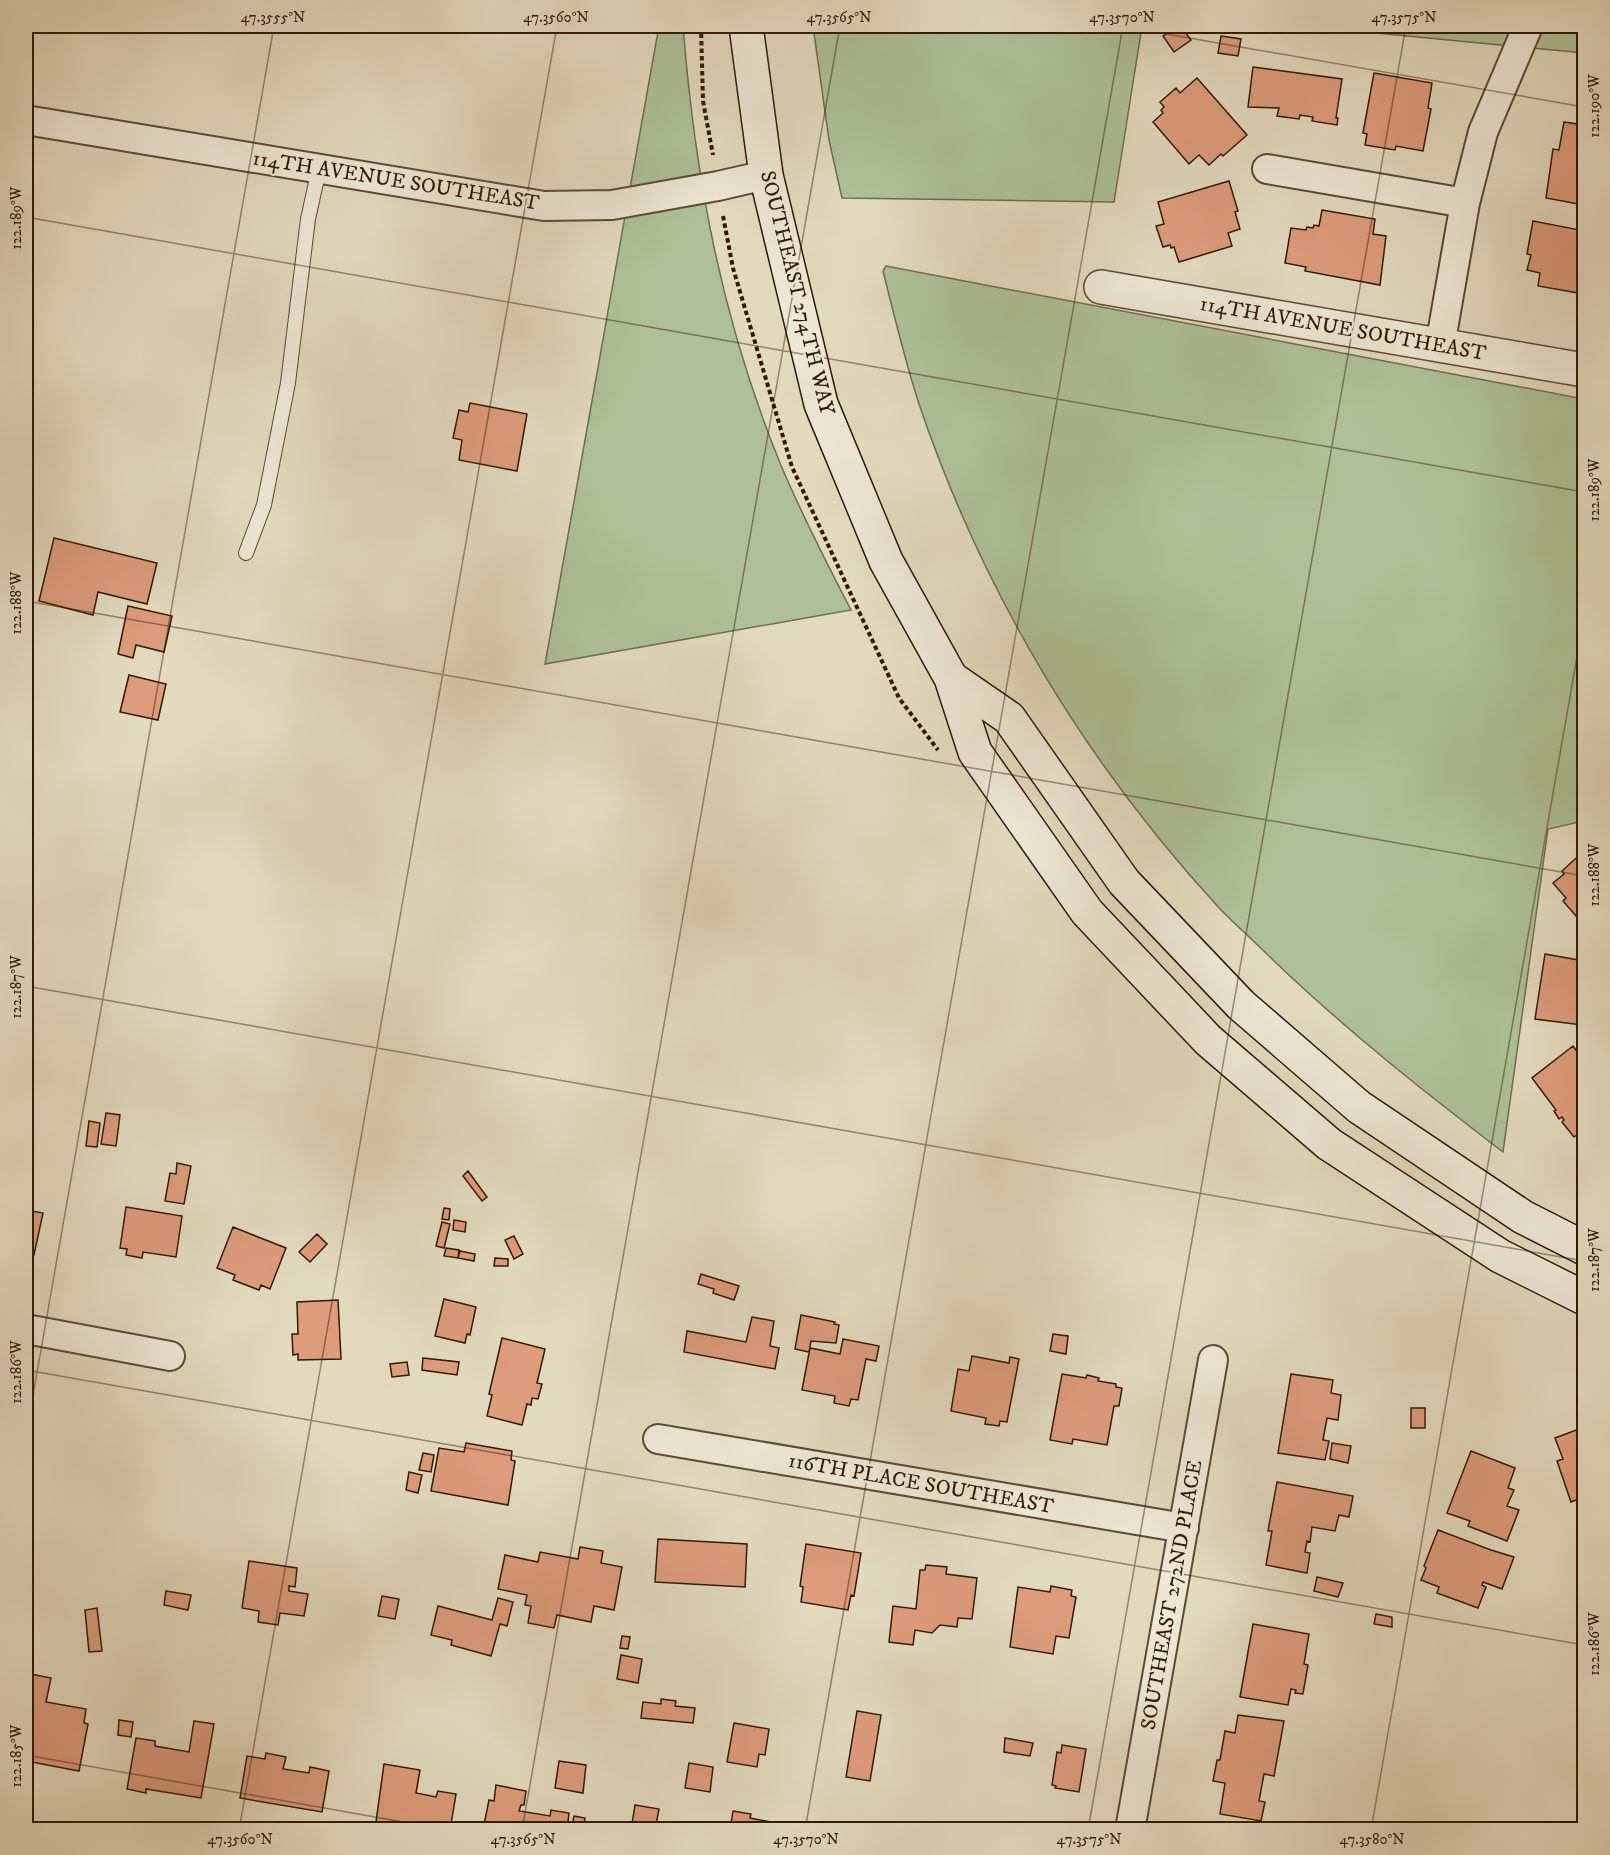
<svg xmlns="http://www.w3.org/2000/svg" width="1610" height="1855" font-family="'IM FELL DW Pica',serif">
<rect width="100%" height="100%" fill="#e3dabe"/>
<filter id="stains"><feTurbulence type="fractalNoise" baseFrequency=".00333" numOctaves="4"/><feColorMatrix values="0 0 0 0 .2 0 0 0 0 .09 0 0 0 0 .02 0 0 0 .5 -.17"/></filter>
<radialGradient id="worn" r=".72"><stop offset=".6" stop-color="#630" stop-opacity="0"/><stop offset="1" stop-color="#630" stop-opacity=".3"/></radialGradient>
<path fill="#aec196" stroke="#6f6e4d" stroke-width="1.5" d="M 659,26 L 683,26 C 695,178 722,321 780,463 C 801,513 826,562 851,610 L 545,664 Z
M 813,26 L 1142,26 L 1114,202 L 842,198 L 829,140 Z
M 1304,26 L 1584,26 L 1584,53 Z
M 886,266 L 1584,399 L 1584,821 L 1548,829 L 1503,1152 C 1423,1091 1345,1029 1273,960 C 1256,943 1238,927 1221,910 C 1086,764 983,593 919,404 C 905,361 894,315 883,271 Z"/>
<path fill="#dd9c7c" stroke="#301a04" stroke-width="1.5" d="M 1178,26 L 1181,26 L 1191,40 L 1174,52 L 1163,36 Z
M 1221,36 L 1241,39 L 1238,56 L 1218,53 Z
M 1253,67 L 1342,79 L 1336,118 L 1338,118 L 1337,125 L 1312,121 L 1313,117 L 1300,115 L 1299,119 L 1277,116 L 1279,108 L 1248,107 Z
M 1374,73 L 1432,83 L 1428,108 L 1431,109 L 1423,151 L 1396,146 L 1395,150 L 1365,145 L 1367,134 L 1363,133 Z
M 1197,78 L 1247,135 L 1223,156 L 1221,154 L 1209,165 L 1199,155 L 1189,164 L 1153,122 L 1163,113 L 1161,110 L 1164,107 L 1160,102 L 1176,88 L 1180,93 Z
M 1564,122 L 1584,125 L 1584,205 L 1546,198 L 1553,149 L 1559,150 Z
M 1229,181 L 1238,211 L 1235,212 L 1240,229 L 1228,233 L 1232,246 L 1179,262 L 1174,247 L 1171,248 L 1170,245 L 1163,247 L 1156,226 L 1164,224 L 1158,202 Z
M 1322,210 L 1375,219 L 1373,234 L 1386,236 L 1380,285 L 1305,271 L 1306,267 L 1285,263 L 1291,228 L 1306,230 L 1307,227 L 1313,228 L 1314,225 L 1319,226 Z
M 1533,221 L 1579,230 L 1580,228 L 1584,229 L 1584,294 L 1538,286 L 1540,273 L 1527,270 L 1531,255 L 1527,254 Z
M 470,403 L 527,414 L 517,471 L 459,460 L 462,440 L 453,438 L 459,410 L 468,412 Z
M 54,538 L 157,563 L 147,604 L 98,592 L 93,615 L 39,601 Z
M 128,606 L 172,616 L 164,652 L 136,645 L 133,658 L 118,654 Z
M 129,675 L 166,684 L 158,720 L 120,712 Z
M 1584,851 L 1584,925 L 1563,901 L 1566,898 L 1553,883 L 1564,874 L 1562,871 Z
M 1545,954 L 1584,961 L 1584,1005 L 1582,1025 L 1535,1019 Z
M 1573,1046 L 1584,1061 L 1584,1129 L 1574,1137 L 1562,1122 L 1564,1120 L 1562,1117 L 1559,1119 L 1554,1111 L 1556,1110 L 1532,1078 Z
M 26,1069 L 27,1070 L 26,1077 L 30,1077 L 27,1094 L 26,1094 Z
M 106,1113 L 120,1115 L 116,1146 L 101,1144 Z
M 89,1121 L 100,1123 L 97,1147 L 86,1146 Z
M 177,1163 L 191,1166 L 184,1204 L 165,1201 L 170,1173 L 176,1174 Z
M 468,1171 L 487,1197 L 482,1201 L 463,1176 Z
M 126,1207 L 182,1216 L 176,1257 L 143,1252 L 142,1258 L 126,1255 L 127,1249 L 120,1248 Z
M 444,1208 L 450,1209 L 449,1220 L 442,1219 Z
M 26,1210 L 43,1213 L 34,1255 L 26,1254 Z
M 454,1220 L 466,1222 L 465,1232 L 453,1230 Z
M 442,1222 L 450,1224 L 444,1248 L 436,1246 Z
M 233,1227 L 286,1248 L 270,1289 L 261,1285 L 259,1290 L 233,1280 L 235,1275 L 217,1268 Z
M 317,1234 L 327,1244 L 310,1262 L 299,1252 Z
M 514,1236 L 523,1254 L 514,1259 L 505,1240 Z
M 446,1248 L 459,1250 L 458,1258 L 444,1256 Z
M 460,1251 L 475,1254 L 474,1261 L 458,1258 Z
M 495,1258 L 508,1259 L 508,1266 L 494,1266 Z
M 701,1274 L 739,1286 L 734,1300 L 713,1293 L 714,1289 L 698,1284 Z
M 444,1299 L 476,1307 L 470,1335 L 467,1334 L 465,1343 L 435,1336 Z
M 338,1300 L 341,1359 L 298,1360 L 298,1354 L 293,1355 L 292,1334 L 298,1334 L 297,1302 Z
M 801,1315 L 835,1322 L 834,1324 L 839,1325 L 836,1343 L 811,1341 L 809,1352 L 795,1349 Z
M 752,1317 L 774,1321 L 770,1346 L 779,1348 L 775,1369 L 684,1352 L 687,1331 L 746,1342 Z
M 1053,1334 L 1068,1336 L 1066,1354 L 1050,1351 Z
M 502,1338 L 545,1349 L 537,1383 L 542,1384 L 538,1399 L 532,1398 L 531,1405 L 527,1404 L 522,1425 L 487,1416 L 492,1395 L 489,1394 Z
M 843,1339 L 879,1346 L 876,1361 L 866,1359 L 858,1400 L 851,1399 L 849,1406 L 834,1403 L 835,1396 L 802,1390 L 810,1348 L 840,1354 Z
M 972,1356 L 1009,1363 L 1010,1357 L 1019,1359 L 1007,1422 L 1000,1421 L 999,1426 L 985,1424 L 986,1418 L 951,1411 L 958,1369 L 969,1371 Z
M 423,1358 L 459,1362 L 457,1375 L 422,1370 Z
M 407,1362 L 409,1375 L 392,1377 L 390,1364 Z
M 1062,1374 L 1086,1378 L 1087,1375 L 1099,1378 L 1098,1381 L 1116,1384 L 1116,1387 L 1122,1388 L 1119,1406 L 1114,1406 L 1107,1445 L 1073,1439 L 1072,1444 L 1050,1440 Z
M 1291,1374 L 1333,1380 L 1331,1393 L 1341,1395 L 1338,1420 L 1327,1418 L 1323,1440 L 1329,1441 L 1325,1460 L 1278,1453 Z
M 1411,1408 L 1425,1408 L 1425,1428 L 1411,1428 Z
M 1584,1427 L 1584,1497 L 1571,1502 L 1557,1461 L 1563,1459 L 1555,1438 Z
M 466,1443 L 512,1451 L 511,1460 L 515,1461 L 508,1505 L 431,1491 L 439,1448 L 464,1452 Z
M 1332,1443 L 1351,1446 L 1348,1463 L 1330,1459 Z
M 1471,1451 L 1515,1468 L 1508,1488 L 1514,1490 L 1507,1506 L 1519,1510 L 1507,1541 L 1468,1526 L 1470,1521 L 1447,1513 Z
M 423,1453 L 434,1455 L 431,1472 L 419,1470 Z
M 409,1472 L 422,1475 L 418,1493 L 406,1490 Z
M 1277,1482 L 1353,1496 L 1349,1517 L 1339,1515 L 1335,1531 L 1312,1527 L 1310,1542 L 1307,1541 L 1305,1552 L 1310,1553 L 1307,1573 L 1266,1565 L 1272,1531 L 1268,1531 Z
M 1438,1530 L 1491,1550 L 1514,1557 L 1502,1589 L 1483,1582 L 1482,1585 L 1486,1587 L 1478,1608 L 1437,1593 L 1439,1587 L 1421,1580 L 1426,1568 L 1424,1566 Z
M 658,1539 L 747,1544 L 745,1587 L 655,1582 Z
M 806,1544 L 861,1553 L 854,1596 L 851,1595 L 848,1610 L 801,1602 L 803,1587 L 800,1586 Z
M 580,1547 L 603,1551 L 601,1563 L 622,1567 L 614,1610 L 594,1606 L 591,1622 L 557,1615 L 554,1628 L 528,1623 L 531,1606 L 525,1605 L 527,1595 L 498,1589 L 505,1555 L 538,1562 L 540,1552 L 578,1559 Z
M 249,1561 L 297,1568 L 295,1587 L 289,1586 L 289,1591 L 308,1594 L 304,1616 L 280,1613 L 278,1625 L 258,1622 L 259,1611 L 242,1608 Z
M 926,1565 L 947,1567 L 946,1574 L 977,1578 L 972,1619 L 958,1618 L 957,1627 L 940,1625 L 932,1633 L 915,1630 L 913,1645 L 889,1642 L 893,1606 L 916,1609 L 920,1570 L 925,1570 Z
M 1317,1577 L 1343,1583 L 1338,1597 L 1314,1591 Z
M 1051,1586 L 1072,1590 L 1071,1596 L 1076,1597 L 1069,1638 L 1056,1636 L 1053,1654 L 1010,1647 L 1018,1587 L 1050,1592 Z
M 166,1591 L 191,1595 L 188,1610 L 164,1605 Z
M 382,1596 L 399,1599 L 395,1619 L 378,1616 Z
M 498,1598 L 513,1602 L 507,1626 L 500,1624 L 491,1656 L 451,1645 L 452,1640 L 431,1635 L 438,1606 L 492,1620 Z
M 97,1608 L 102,1651 L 89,1652 L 85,1610 Z
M 1376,1614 L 1392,1617 L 1392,1627 L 1374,1624 Z
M 1253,1624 L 1309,1634 L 1304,1664 L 1308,1665 L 1303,1694 L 1295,1693 L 1296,1690 L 1291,1689 L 1288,1705 L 1240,1697 Z
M 622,1636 L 630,1637 L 628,1649 L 620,1648 Z
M 621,1655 L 642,1659 L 638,1683 L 617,1679 Z
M 26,1673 L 51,1678 L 46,1702 L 86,1709 L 84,1723 L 88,1724 L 79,1771 L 26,1761 Z
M 661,1699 L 676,1701 L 675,1706 L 695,1708 L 693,1723 L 641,1718 L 643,1702 L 661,1704 Z
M 857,1711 L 881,1715 L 870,1781 L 846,1777 Z
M 1238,1715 L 1284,1721 L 1274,1776 L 1264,1774 L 1259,1801 L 1265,1802 L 1261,1821 L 1220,1814 L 1225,1783 L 1213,1781 L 1217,1760 L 1220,1760 L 1225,1731 L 1235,1733 Z
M 119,1720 L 133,1722 L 131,1737 L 118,1735 Z
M 194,1721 L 214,1724 L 201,1798 L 146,1789 L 146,1793 L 127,1789 L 136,1738 L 155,1741 L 155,1746 L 189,1752 Z
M 734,1723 L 769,1729 L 765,1755 L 759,1754 L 757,1767 L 727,1762 Z
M 1005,1738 L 1033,1743 L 1030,1756 L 1004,1752 Z
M 1062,1745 L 1086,1749 L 1079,1792 L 1055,1788 L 1056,1786 L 1052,1785 L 1057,1752 L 1061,1753 Z
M 266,1753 L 286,1757 L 283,1769 L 309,1773 L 310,1767 L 329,1771 L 322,1812 L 240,1798 L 247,1756 L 265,1759 Z
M 559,1761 L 586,1765 L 583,1793 L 555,1788 Z
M 689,1763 L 713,1767 L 710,1792 L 685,1788 Z
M 384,1764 L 420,1770 L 416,1793 L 436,1797 L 438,1791 L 456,1794 L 450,1830 L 375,1829 Z
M 496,1785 L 526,1791 L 524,1805 L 521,1805 L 519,1811 L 550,1816 L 551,1810 L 569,1813 L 567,1830 L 483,1830 L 489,1800 L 494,1801 Z
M 635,1805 L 659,1809 L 655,1830 L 631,1830 Z
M 733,1811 L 751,1814 L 750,1818 L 812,1830 L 730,1830 Z
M 574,1816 L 585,1818 L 583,1830 L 571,1830 Z"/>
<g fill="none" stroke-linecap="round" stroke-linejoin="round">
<g stroke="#5d4a32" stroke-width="16">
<path id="service" d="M 246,553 L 264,505 L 288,383 L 308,219 L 319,169"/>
</g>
<g stroke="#5d4a32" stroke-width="32">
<path id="minor" d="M 26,120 L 544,206 L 612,205 L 718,186 L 766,175
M 1267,169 L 1465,203
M 1440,346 L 1465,203 L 1483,132 L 1528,26
M 26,1329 L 170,1356
M 658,1439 L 1184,1528
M 1130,1830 L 1213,1360"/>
</g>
<g stroke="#5d4a32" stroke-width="36">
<path id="tertiary" d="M 1101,287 L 1584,370"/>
</g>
<g stroke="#301a04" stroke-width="36">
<path id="secondary" d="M 746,26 L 766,175 L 821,404 L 886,561 L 951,678 L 975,752 L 1087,912 L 1208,1040 L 1329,1144 L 1500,1256 L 1584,1298
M 951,678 L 1009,718 L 1124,882 L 1241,1005 L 1359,1107 L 1523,1217 L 1584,1248"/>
</g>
<path stroke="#301a04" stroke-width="4" stroke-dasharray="4.5 3" stroke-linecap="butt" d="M 701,26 L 703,101 L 713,155
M 723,216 L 733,268 L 792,467 L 899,698 L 938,750"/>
<use href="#service" stroke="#ede7d5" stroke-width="14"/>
<use href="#minor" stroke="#ede7d5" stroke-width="28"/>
<use href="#tertiary" stroke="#ede7d5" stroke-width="33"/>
<use href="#secondary" stroke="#ede7d5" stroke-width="33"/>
</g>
<path fill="none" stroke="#301a04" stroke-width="1.5" stroke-opacity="0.45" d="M 1121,26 L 1584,107M 26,217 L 1584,492M 26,601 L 1584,876M 26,986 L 1584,1261M 26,1370 L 1584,1645M 26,1435 L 274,26M 26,1755 L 448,1830M 239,1830 L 557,26M 522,1830 L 840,26M 805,1830 L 1123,26M 1088,1830 L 1406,26M 1371,1830 L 1584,617"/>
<g text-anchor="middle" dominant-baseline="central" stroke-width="4.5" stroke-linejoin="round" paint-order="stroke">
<g font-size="21" fill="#301a04" stroke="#ede7d5">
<text transform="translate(396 181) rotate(9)">114TH AVENUE SOUTHEAST</text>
<text transform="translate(797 293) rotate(76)">SOUTHEAST 274TH WAY</text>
<text transform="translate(1343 329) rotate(10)">114TH AVENUE SOUTHEAST</text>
<text transform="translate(921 1484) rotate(10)">116TH PLACE SOUTHEAST</text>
<text transform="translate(1172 1595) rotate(-80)">SOUTHEAST 272ND PLACE</text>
</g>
</g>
<rect width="1610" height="1855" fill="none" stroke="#e3dabe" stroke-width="66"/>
<rect x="33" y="33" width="1544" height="1789" fill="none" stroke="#301a04" stroke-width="2"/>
<g font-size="15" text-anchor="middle" fill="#301a04">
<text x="273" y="22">47.3555°N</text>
<text x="556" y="22">47.3560°N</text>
<text x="839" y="22">47.3565°N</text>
<text x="1122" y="22">47.3570°N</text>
<text x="1404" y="22">47.3575°N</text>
<text transform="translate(1594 106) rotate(-90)" y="5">122.190°W</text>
<text transform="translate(16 218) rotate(-90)" y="5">122.189°W</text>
<text transform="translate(1594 490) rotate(-90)" y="5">122.189°W</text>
<text transform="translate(16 603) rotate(-90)" y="5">122.188°W</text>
<text transform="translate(1594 875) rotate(-90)" y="5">122.188°W</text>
<text transform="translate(16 987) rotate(-90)" y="5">122.187°W</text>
<text transform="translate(1594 1260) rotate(-90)" y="5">122.187°W</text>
<text transform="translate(16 1372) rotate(-90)" y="5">122.186°W</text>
<text transform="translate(1594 1644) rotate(-90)" y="5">122.186°W</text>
<text transform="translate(16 1756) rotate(-90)" y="5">122.185°W</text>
<text x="240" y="1844">47.3560°N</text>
<text x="523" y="1844">47.3565°N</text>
<text x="806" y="1844">47.3570°N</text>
<text x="1089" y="1844">47.3575°N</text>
<text x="1372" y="1844">47.3580°N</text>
</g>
<rect width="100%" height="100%" filter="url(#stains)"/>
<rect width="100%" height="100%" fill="url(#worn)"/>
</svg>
